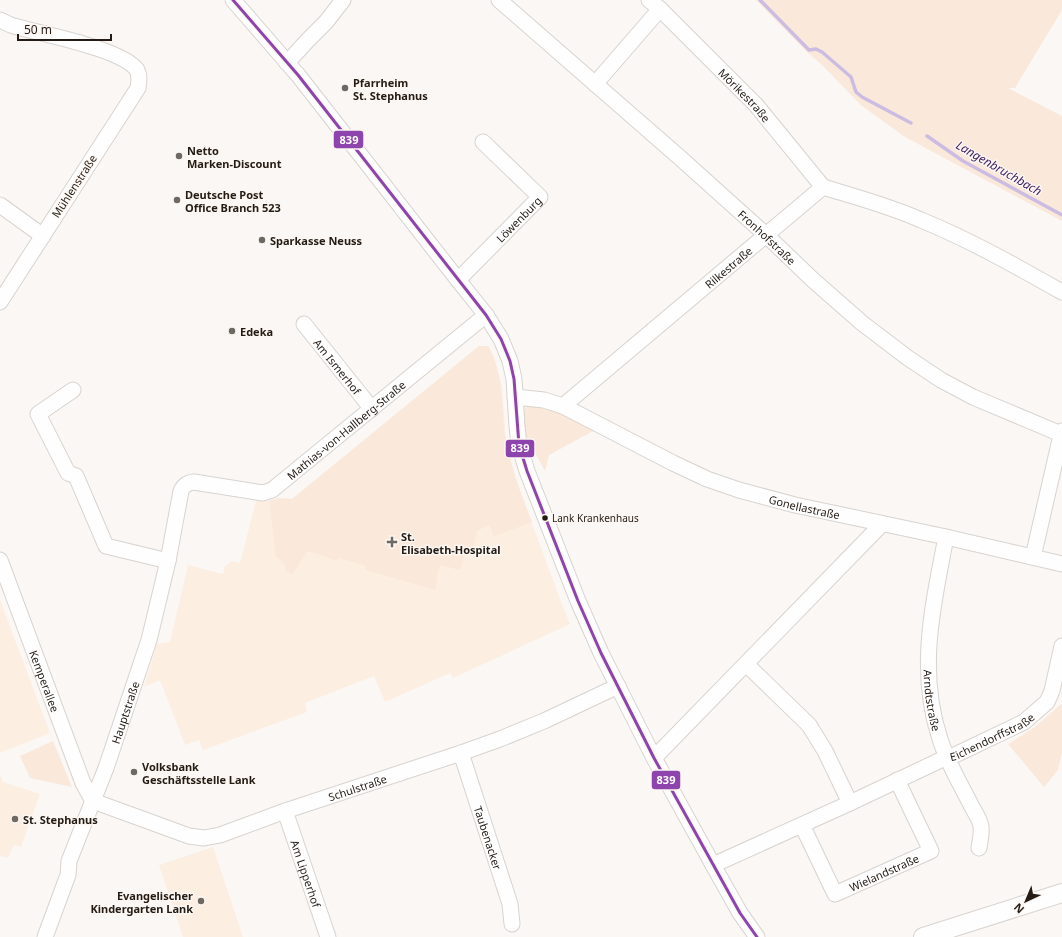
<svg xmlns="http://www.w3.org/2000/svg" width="1062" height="937" font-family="'Noto Sans',sans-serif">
<rect width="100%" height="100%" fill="#faf7f5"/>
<path fill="#fcefe2" d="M 479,346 L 488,346 L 494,357 L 502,387 L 506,440 L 514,474 L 561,602 L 570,624 L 453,678 L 450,673 L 385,702 L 374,676 L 305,703 L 307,712 L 203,750 L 199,740 L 185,745 L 160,680 L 144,687 L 157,644 L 170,642 L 188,565 L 223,574 L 225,566 L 231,561 L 240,563 L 256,501 L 272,501 L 278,498 L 292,499 Z
M 0,600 L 50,733 L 0,753 Z
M 0,774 L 3,782 L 40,794 L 21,847 L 14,845 L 8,858 L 0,856 Z
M 213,847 L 243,937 L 183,937 L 159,865 Z"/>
<path fill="#fae9da" d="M 756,0 L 1062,0 L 1062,10 L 1015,88 L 1008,88 L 1062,116 L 1062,221 L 905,137 L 862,106 L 821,64 L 807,52 Z
M 479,346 L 488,346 C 506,378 500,407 506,441 C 511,469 522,496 532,522 L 493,537 L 492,531 L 489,525 L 477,531 L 473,550 L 466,550 L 460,570 L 440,565 L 436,579 L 438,580 L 435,590 L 365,570 L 366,566 L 339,558 L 337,561 L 308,551 L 292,575 L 286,571 C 285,564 282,560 276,557 L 269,501 L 278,498 L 292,499 Z
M 529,405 L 558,409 L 595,430 L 549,455 L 545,471 L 535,453 L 530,453 C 526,439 524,425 523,410 Z
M 1061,704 L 1062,704 L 1062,753 L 1058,770 L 1044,787 L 1008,744 L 1035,727 Z
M 53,741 L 72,787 L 30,778 L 20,756 Z"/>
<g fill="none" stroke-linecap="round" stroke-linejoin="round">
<path stroke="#ccbce2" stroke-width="3.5" d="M 760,0 L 809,50 L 816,49 L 822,52 L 851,77 L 856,92 L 862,97 L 911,123
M 927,136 L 963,161 L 1062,215"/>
<g stroke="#d8d3ce" stroke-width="17">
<g id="minor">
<path d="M 233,0 L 298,75 L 458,280 L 486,315 L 501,339 L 510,361 L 514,379 L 517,426 L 519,445 L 527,471 L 578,601 L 601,653 L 654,758 L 713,865 L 740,913 L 757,937"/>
<path id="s1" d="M 499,0 L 678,156 L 766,235 L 813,280 L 862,323 L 908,358 L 941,380 L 973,397 L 1061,434"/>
<path id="s2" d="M 649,0 L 660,9 L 756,105 L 823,187"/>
<path d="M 0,20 C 5,22 9,25 14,26 C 41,34 123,49 137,70 C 140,76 139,82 138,88 L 0,302"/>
<path d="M 287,63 L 307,41 L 326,22 L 343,0"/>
<path d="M 595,84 L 660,9"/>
<path d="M 0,205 L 43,236"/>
<path id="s3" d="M 458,280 L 540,197 L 483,142"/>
<path id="s4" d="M 304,324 L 372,409"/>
<path d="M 73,390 L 38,414 L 68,473 L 76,476 L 106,546 L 168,561"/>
<path id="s5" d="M 515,397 L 544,400 L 563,406 L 823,187 C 856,197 890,206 921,220 C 970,240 1016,266 1062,292"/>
<path id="s6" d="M 563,406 L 673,463 L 707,479 L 739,490 L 795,505 L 946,537 L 1062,564"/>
<path id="s7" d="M 946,537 C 933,605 917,670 940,739 C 947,762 960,783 971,805 C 974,811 981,821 981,827 C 982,834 980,841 979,848"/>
<path d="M 1033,557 L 1062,431"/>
<path id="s8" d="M 0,560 L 83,783 L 93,801"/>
<path d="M 746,664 L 809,725 L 825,751 L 850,803"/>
<path id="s9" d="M 461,753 L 510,904 L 512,924"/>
<path d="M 654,758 L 882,524"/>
<path id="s10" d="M 93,801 L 189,836 L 204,838 L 220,835 L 285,811 L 461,753 L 500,739 L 544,721 L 618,686"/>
<path id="s11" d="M 285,811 L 328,937"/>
<path id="s12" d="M 802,825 L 835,894 L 931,851 L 897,780"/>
<path id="s13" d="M 713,865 L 850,803 L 947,757 L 955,755 L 1024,722 L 1047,702 L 1052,691 L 1062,646"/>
<path id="s14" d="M 45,937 L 68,875 L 69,861 L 106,768 L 149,640 L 168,561 L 181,491 C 184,485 187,483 194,482 L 263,493 L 272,490 L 486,315"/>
</g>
</g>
<g stroke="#d8d3ce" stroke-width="20">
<path id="tertiary" d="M 923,937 L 1062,893"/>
</g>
<use href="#minor" stroke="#fefefe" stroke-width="15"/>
<use href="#tertiary" stroke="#fefefe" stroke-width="18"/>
<g stroke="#fcf7f3" stroke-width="6">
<path id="bus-1" d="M 233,0 L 298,75 L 486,315 L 501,339 L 510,361 L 514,379 L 519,445 L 527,471 L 578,601 L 601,653 L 654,758 L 740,913 L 757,937"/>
</g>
<use href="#bus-1" stroke="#8e44ad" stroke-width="3"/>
</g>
<g fill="#6e6863" stroke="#fcf7f3" stroke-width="1.5">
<circle cx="345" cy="88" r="4"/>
<circle cx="179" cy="156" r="4"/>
<circle cx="177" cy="200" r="4"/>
<circle cx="262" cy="240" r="4"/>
<circle cx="232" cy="331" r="4"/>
<path d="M390 536h4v4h4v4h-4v4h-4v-4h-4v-4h4z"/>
<circle cx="134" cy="772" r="4"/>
<circle cx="15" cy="819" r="4"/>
<circle cx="201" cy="901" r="4"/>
</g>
<circle fill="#231b14" stroke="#fcf7f3" stroke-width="1.5" cx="545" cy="518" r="3.5"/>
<g text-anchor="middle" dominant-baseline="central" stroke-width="3" stroke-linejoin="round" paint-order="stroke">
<g font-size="10" fill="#231b14" stroke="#fcf7f3" text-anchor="start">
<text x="552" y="518">Lank Krankenhaus</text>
</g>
<g font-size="11" font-weight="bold" fill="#231b14" stroke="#fcf7f3" text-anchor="start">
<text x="353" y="82">Pfarrheim<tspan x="353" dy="13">St. Stephanus</tspan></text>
<text x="187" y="150">Netto<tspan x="187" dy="13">Marken-Discount</tspan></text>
<text x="185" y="194">Deutsche Post<tspan x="185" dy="13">Office Branch 523</tspan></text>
<text x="270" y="240">Sparkasse Neuss</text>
<text x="240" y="331">Edeka</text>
<text x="401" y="536">St.<tspan x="401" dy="13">Elisabeth-Hospital</tspan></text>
<text x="142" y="766">Volksbank<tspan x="142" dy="13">Geschäftsstelle Lank</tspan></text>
<text x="23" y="819">St. Stephanus</text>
<text x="193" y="895" text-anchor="end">Evangelischer<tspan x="193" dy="13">Kindergarten Lank</tspan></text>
</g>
<g font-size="11" fill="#231b14" stroke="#fcf7f3">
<text stroke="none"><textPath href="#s2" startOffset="135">Mörikestraße</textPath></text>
<text transform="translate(74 186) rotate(-57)">Mühlenstraße</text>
<text stroke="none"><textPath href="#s3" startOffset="86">Löwenburg</textPath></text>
<text stroke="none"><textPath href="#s1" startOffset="358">Fronhofstraße</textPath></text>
<text stroke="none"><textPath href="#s5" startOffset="265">Rilkestraße</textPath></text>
<text stroke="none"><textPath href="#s4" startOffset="54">Am Ismerhof</textPath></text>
<text stroke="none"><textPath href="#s14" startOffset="659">Mathias-von-Hallberg-Straße</textPath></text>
<text stroke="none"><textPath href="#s6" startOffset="263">Gonellastraße</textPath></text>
<text stroke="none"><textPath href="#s8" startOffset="129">Kemperallee</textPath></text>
<text stroke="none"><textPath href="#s7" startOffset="165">Arndtstraße</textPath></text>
<text stroke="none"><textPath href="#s14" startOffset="239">Hauptstraße</textPath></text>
<text stroke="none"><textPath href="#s13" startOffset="307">Eichendorffstraße</textPath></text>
<text stroke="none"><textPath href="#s10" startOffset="279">Schulstraße</textPath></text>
<text stroke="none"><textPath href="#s9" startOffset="89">Taubenacker</textPath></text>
<text stroke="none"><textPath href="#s12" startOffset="130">Wielandstraße</textPath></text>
<text stroke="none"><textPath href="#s11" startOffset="66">Am Lipperhof</textPath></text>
</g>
<g font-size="12" font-style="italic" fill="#422264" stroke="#fcf7f3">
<text transform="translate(999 168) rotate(30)">Langenbruchbach</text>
</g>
</g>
<g stroke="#fcf7f3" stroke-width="1.5">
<rect x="333" y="130" width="31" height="19" rx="4" fill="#8e44ad"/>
<rect x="505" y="439" width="30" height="19" rx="4" fill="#8e44ad"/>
<rect x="651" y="770" width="30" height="20" rx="4" fill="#8e44ad"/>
</g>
<g font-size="11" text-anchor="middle" font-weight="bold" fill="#fff">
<text x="349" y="144">839</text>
<text x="520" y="452">839</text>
<text x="666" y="784">839</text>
</g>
<g transform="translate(1026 901) rotate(224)" stroke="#fcf7f3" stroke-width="3" paint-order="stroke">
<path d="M0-3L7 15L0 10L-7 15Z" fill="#231b14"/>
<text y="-6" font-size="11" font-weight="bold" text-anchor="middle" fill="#231b14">N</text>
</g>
<path d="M18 34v6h93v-6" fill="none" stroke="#231b14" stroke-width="2"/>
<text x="24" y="34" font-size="12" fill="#231b14" stroke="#fcf7f3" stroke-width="3" paint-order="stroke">50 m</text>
</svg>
